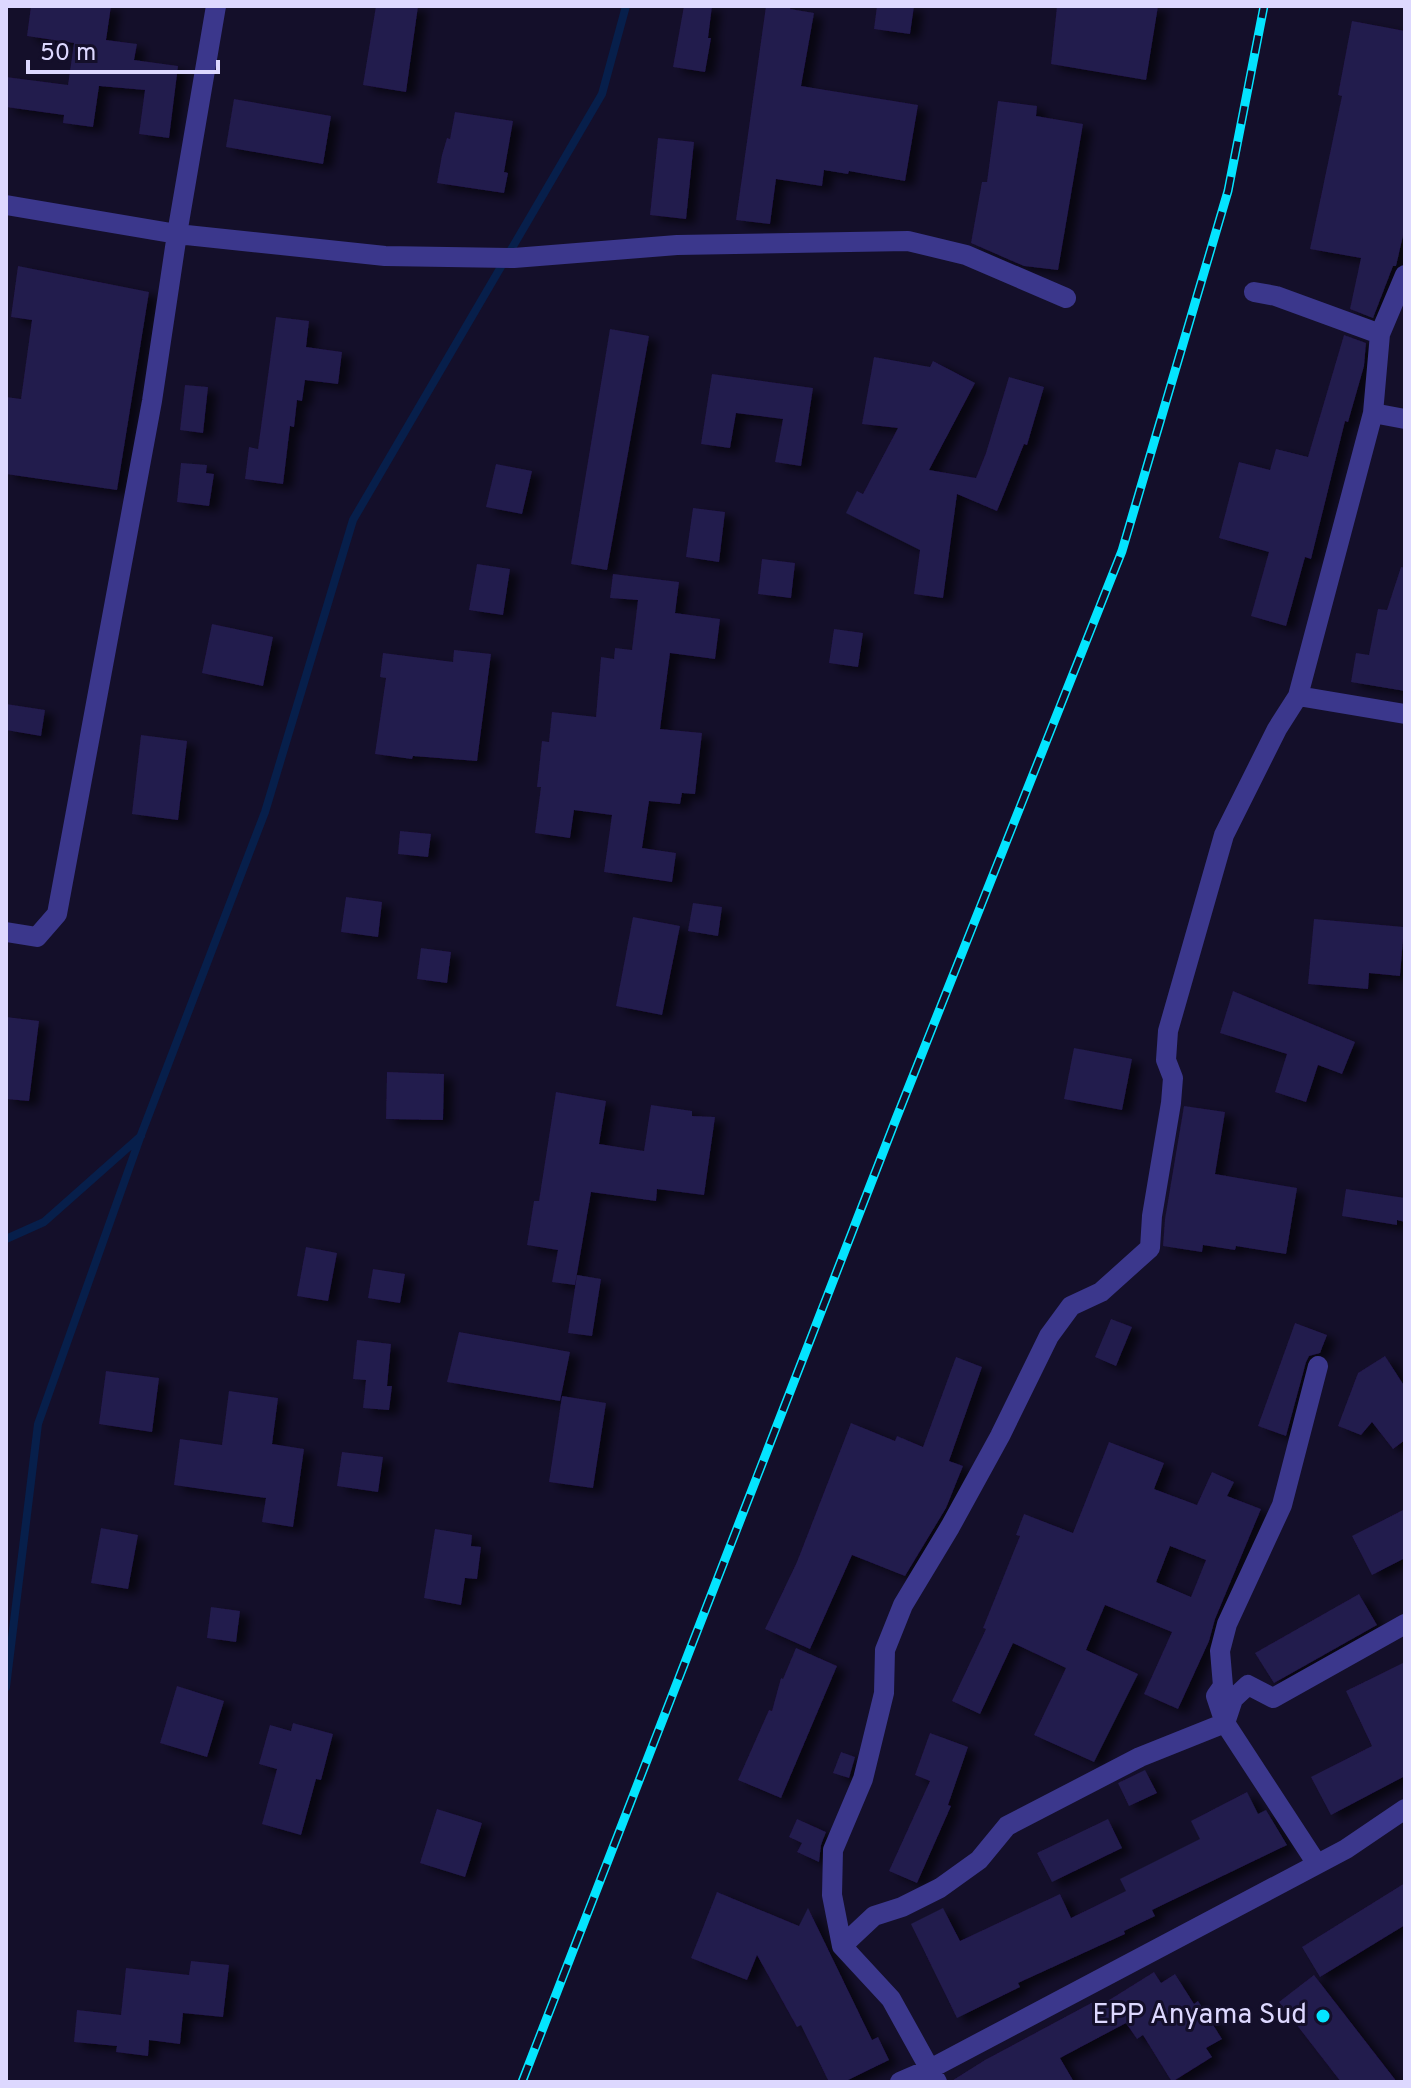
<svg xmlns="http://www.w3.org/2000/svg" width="1411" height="2088" font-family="Overpass,sans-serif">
<defs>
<filter id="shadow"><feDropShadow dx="9" dy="5" stdDeviation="4" flood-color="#0009"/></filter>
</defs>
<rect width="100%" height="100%" fill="#140f2a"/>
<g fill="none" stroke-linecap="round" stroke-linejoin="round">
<path stroke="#071f4b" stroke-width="8" d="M 6,1239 L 44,1222 L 141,1136
M 6,1687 L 38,1424 L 141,1135 L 265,812 L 353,520 L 602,94 L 626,6"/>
</g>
<path fill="#241a4d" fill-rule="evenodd" filter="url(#shadow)" d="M 31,6 L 111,6 L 106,40 L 137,44 L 134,60 L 178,66 L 169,138 L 139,134 L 145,90 L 99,86 L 93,127 L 63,123 L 64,115 L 6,107 L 6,77 L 68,85 L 74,43 L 27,36 Z
M 376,6 L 418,6 L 406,92 L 363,85 Z
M 684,6 L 712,6 L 708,38 L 711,38 L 705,72 L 673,67 Z
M 766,6 L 791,6 L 790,9 L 814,13 L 801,86 L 918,105 L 905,181 L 849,171 L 848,174 L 824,170 L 822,186 L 776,179 L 770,224 L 736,220 Z
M 877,6 L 914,6 L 910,34 L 874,29 Z
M 1057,6 L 1158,6 L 1146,80 L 1051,64 Z
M 1352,21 L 1405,31 L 1405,227 L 1396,266 L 1393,266 L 1373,318 L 1350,309 L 1361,258 L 1310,249 L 1342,96 L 1338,95 Z
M 234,99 L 331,116 L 323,164 L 226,147 Z
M 998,101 L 1037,106 L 1036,116 L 1083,124 L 1058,270 L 1024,266 L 971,243 L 982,182 L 987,182 Z
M 455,112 L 513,121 L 504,172 L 508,173 L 504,193 L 437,183 L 442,155 L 447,138 L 450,139 Z
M 658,138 L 694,142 L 686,219 L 650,215 Z
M 18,266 L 149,292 L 117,490 L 6,474 L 6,397 L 21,399 L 32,320 L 11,317 Z
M 276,317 L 309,321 L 306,347 L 342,352 L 338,384 L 305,380 L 302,401 L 297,400 L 294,427 L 290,426 L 283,484 L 245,479 L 249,447 L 258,449 Z
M 610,329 L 649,336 L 607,570 L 571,564 Z
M 1344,335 L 1366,343 L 1364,366 L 1348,422 L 1345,421 L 1311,559 L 1305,557 L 1286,626 L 1251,616 L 1269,552 L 1219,538 L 1239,462 L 1270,470 L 1276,449 L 1308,457 Z
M 874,357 L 930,367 L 933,361 L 975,383 L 929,470 L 976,478 L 986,453 L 1009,377 L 1044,387 L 1027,445 L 1024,444 L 997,511 L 957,494 L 943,598 L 914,594 L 920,550 L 846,513 L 857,491 L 863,494 L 898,428 L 862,424 Z
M 712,374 L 813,388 L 801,466 L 775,462 L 783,419 L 736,413 L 730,448 L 701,444 Z
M 185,385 L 208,387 L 203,433 L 180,430 Z
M 181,463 L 207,465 L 206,473 L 214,474 L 209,506 L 177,502 Z
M 496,464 L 532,471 L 522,514 L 486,507 Z
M 693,508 L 725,512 L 719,562 L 686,557 Z
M 762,559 L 795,563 L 791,598 L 758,594 Z
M 477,564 L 510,569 L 503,615 L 469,610 Z
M 1401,567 L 1405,568 L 1405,691 L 1351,682 L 1356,653 L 1369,655 L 1378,609 L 1387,610 Z
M 613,574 L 679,582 L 675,613 L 720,619 L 715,659 L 670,653 L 660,729 L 702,733 L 695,794 L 682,793 L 680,804 L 649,801 L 642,848 L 676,853 L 672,882 L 604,872 L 612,815 L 574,810 L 570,838 L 535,833 L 541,787 L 537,787 L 542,741 L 549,742 L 552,712 L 596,717 L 601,657 L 614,659 L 615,648 L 632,650 L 638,600 L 610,598 Z
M 212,624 L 273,637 L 263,686 L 202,673 Z
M 834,629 L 863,633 L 858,667 L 829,663 Z
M 454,650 L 491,654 L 477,761 L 413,756 L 412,759 L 375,754 L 386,678 L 380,677 L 383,653 L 453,662 Z
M 6,704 L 45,710 L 41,736 L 6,730 Z
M 141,735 L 187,741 L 178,820 L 132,814 Z
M 400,831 L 431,834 L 428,857 L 398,854 Z
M 346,897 L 382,902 L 378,937 L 341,932 Z
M 693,903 L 722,907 L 718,936 L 688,931 Z
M 633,917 L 680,926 L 662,1015 L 616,1006 Z
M 1314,919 L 1404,927 L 1400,976 L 1369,973 L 1368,989 L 1308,984 Z
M 421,948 L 451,952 L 447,983 L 417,979 Z
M 1233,991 L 1355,1042 L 1342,1074 L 1318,1065 L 1306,1102 L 1275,1092 L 1287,1054 L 1220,1033 Z
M 6,1017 L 39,1021 L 29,1101 L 6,1099 Z
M 1074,1048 L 1132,1059 L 1122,1110 L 1064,1099 Z
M 387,1072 L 444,1074 L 443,1120 L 386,1119 Z
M 556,1092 L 606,1101 L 599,1144 L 644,1151 L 651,1105 L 692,1111 L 692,1116 L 715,1117 L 704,1195 L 657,1189 L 656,1201 L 591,1192 L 575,1285 L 552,1282 L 558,1250 L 527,1245 L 534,1201 L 539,1201 Z
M 1184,1106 L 1225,1112 L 1215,1174 L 1297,1188 L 1286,1254 L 1236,1246 L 1235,1250 L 1203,1245 L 1202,1252 L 1163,1246 L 1165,1219 Z
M 1346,1189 L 1405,1198 L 1405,1222 L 1397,1220 L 1397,1225 L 1342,1216 Z
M 306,1247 L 337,1253 L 328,1301 L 297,1296 Z
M 373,1269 L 405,1274 L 400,1303 L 368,1298 Z
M 577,1275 L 601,1279 L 592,1336 L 568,1333 Z
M 1111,1319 L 1132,1327 L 1116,1366 L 1095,1357 Z
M 1295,1323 L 1327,1335 L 1320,1353 L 1309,1356 L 1306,1362 L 1286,1436 L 1258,1426 Z
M 459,1332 L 570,1352 L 560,1401 L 447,1382 Z
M 357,1340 L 391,1344 L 387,1386 L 392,1386 L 389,1410 L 363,1408 L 366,1380 L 353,1379 Z
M 1385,1356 L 1405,1387 L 1405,1440 L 1393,1449 L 1372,1422 L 1361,1435 L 1338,1426 L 1358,1373 Z
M 956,1357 L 982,1367 L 949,1461 L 963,1466 L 946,1508 L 905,1576 L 852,1555 L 810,1649 L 765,1629 L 797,1562 L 851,1423 L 895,1441 L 897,1436 L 923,1447 Z
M 106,1371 L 159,1378 L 152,1432 L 99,1424 Z
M 229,1391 L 278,1398 L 272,1444 L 304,1449 L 293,1527 L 262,1522 L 266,1498 L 174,1485 L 180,1439 L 222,1445 Z
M 562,1396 L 606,1403 L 593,1488 L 549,1482 Z
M 1109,1442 L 1164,1463 L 1154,1489 L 1197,1505 L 1212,1472 L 1234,1482 L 1227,1496 L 1261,1509 L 1215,1619 L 1209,1641 L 1178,1709 L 1144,1694 L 1172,1632 L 1105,1605 L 1086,1650 L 1138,1674 L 1094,1762 L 1034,1735 L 1066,1668 L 1013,1643 L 980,1714 L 952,1701 L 986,1629 L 983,1628 L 1020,1536 L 1016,1535 L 1024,1514 L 1073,1533 ZM 1170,1546 L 1206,1560 L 1191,1597 L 1156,1582 Z
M 342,1452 L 383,1457 L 378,1492 L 337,1486 Z
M 1405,1509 L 1405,1558 L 1372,1575 L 1352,1536 Z
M 101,1528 L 138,1535 L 128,1589 L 91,1583 Z
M 435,1529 L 472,1535 L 471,1546 L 481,1547 L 477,1579 L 465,1578 L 461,1605 L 424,1598 Z
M 1359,1594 L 1377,1625 L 1274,1683 L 1255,1653 Z
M 211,1607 L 240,1611 L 236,1642 L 207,1638 Z
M 796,1648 L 837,1666 L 781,1798 L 738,1780 L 769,1710 L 772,1711 L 781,1678 L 783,1679 Z
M 1405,1662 L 1405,1776 L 1331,1815 L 1311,1777 L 1372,1746 L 1346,1691 Z
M 177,1686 L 224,1701 L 207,1757 L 160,1743 Z
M 293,1723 L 333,1734 L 321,1780 L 316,1779 L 301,1835 L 262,1824 L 277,1769 L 259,1764 L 270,1725 L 291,1731 Z
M 930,1733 L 968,1747 L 948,1805 L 951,1806 L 917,1883 L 889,1871 L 930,1781 L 915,1775 Z
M 841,1752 L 855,1757 L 849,1778 L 833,1773 Z
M 1145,1770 L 1157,1793 L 1129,1806 L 1118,1783 Z
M 1247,1792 L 1258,1814 L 1266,1810 L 1287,1845 L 1152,1910 L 1155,1916 L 1124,1931 L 1125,1934 L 1018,1983 L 1020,1987 L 957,2018 L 911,1924 L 943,1908 L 960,1941 L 1060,1894 L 1071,1918 L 1126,1891 L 1120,1879 L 1200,1839 L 1191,1821 Z
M 437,1809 L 482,1823 L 465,1877 L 420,1863 Z
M 797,1819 L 826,1832 L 821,1845 L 819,1862 L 797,1852 L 802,1843 L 789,1837 Z
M 1108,1819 L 1122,1848 L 1052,1882 L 1037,1853 Z
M 1405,1883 L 1405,1925 L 1320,1977 L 1302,1947 Z
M 717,1892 L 799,1926 L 808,1908 L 872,2040 L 878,2037 L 889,2060 L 844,2082 L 829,2082 L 801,2025 L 797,2027 L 757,1955 L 747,1980 L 691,1958 Z
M 191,1961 L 229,1965 L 223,2017 L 183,2013 L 180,2044 L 149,2040 L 148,2056 L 116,2052 L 117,2046 L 74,2042 L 77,2010 L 121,2015 L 126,1968 L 189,1975 Z
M 1154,1972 L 1161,1983 L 1175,1974 L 1194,2004 L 1198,2001 L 1222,2039 L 1206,2048 L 1212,2057 L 1172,2082 L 1143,2035 L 1137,2039 L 1126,2023 L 1060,2058 L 1074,2082 L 950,2082 L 985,2060 L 1095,2001 L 1098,2007 Z
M 1314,1975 L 1397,2082 L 1341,2082 L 1279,2002 Z"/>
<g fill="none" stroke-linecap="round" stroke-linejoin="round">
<path stroke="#3b378c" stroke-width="20" d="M 216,6 L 177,234 L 385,256 L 514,258 L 677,245 L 908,241 L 966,255 L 1066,298
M 6,205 L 177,234 L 152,401 L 57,914 L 37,937 L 6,932
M 1254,292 L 1276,296 L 1380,334
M 1373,413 L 1405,419
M 1298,696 L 1405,714
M 1225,1723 L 1233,1699 L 1248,1685 L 1273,1698 L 1405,1624
M 1317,1864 L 1225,1723 L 1216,1696 L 1223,1686 L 1220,1651 L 1227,1624 L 1282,1505 L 1318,1366
M 842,1946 L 874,1916 L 902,1907 L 940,1888 L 979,1860 L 1007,1826 L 1140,1757 L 1225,1723
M 900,2082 L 930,2069 L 1346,1849 L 1405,1809
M 937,2082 L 891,1999 L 842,1946 L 832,1895 L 833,1850 L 863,1779 L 884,1693 L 885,1650 L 903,1605 L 950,1527 L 1000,1436 L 1049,1336 L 1071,1306 L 1101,1292 L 1150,1248 L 1152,1216 L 1171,1103 L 1173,1078 L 1166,1060 L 1168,1031 L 1224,835 L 1277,729 L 1298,696 L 1373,413 L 1380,334 L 1405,275"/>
<g stroke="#04e4ff" stroke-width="9">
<path id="rail" d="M 522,2082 L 896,1119 L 1122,551 L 1228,191 L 1264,6"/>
</g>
<use href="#rail" stroke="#140f2a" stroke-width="6" stroke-dasharray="18" stroke-linecap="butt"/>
</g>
<circle fill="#04e4ff" stroke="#140f2a" stroke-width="3" cx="1323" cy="2016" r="8"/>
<g text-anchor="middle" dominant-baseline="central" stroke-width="6" stroke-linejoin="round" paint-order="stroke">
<g font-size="28" fill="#ddd8ff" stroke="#140f2a" text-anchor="end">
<text x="1307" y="2016">EPP Anyama Sud</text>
</g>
</g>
<rect width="1411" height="2088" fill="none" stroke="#ddd8ff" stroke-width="16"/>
<path d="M28 60v12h190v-12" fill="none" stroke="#ddd8ff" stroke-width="4"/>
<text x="40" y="60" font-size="24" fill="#ddd8ff" stroke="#140f2a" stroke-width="6" paint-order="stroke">50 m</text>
</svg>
